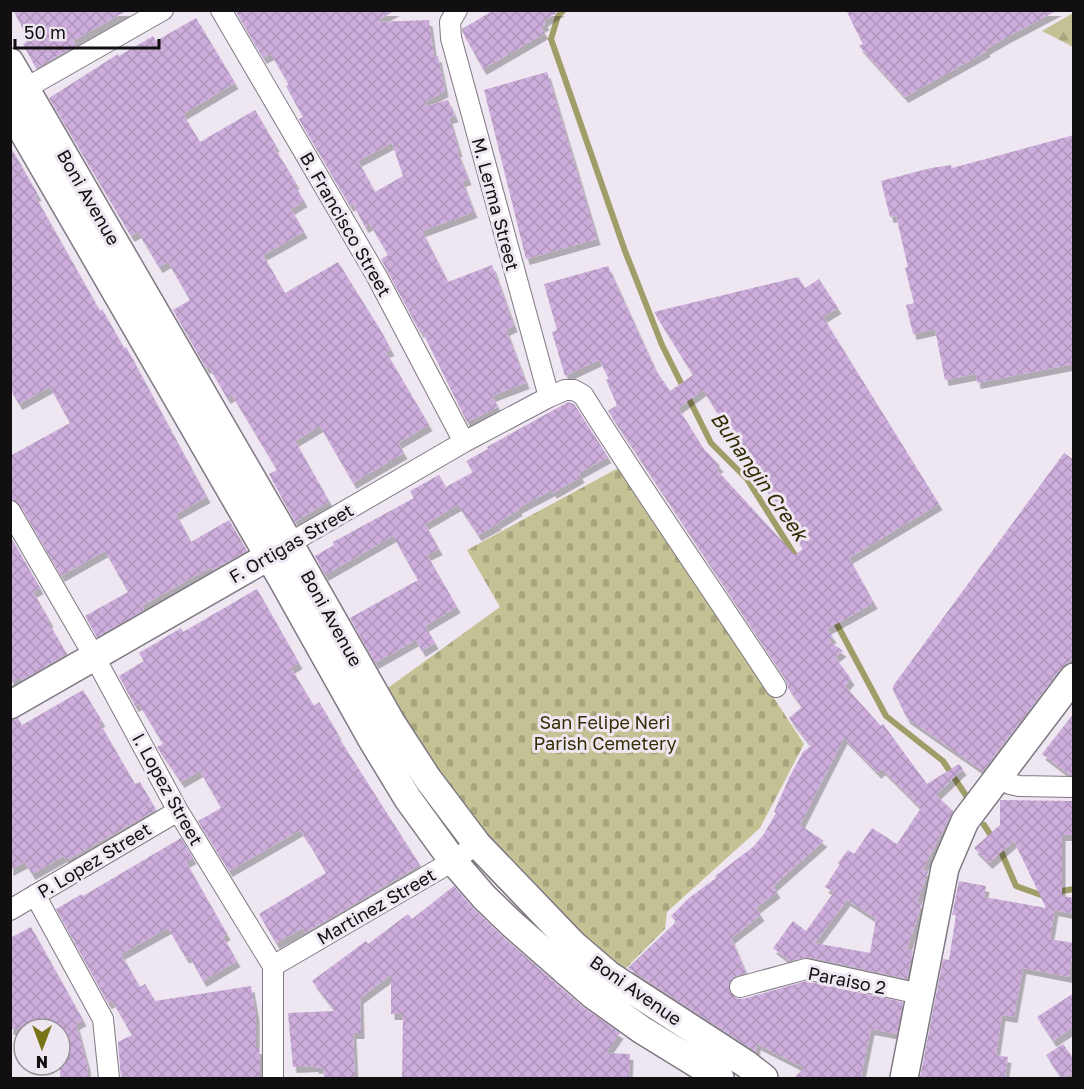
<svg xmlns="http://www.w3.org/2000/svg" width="1084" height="1089" font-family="'Golos Text',sans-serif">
<defs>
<pattern id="forest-firs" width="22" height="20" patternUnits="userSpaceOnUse" patternTransform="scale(1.5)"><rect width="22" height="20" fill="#c4c295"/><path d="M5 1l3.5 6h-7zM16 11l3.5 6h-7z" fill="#a7a67f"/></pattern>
<pattern id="cemetery-stones" width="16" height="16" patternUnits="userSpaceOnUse" patternTransform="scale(1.5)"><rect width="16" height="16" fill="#c4c295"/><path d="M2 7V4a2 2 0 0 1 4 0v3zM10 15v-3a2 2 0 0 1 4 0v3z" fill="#a7a67f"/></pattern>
<pattern id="building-cross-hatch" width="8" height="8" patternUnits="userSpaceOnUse" patternTransform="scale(1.5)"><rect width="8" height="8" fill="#cdaddb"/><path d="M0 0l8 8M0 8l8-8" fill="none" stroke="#af94bb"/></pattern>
<filter id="shadow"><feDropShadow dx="3.5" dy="6" stdDeviation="0" flood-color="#0004"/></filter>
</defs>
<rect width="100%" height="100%" fill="#eee6f1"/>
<path fill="url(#forest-firs)" d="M 1073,13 L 1073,47 L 1042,31 Z"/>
<path fill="url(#cemetery-stones)" d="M 622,466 L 804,744 L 760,828 L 667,912 L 665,929 L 624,970 L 543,901 L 480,834 L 385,690 L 500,607 L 467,550 Z"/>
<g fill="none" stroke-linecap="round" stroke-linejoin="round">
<path stroke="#9f9d68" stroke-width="6" d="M 564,10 L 558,16 L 551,39 L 625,251 L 662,345 L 711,443 L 747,479 L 798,560
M 833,617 L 886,716 L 943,761 L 967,797
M 984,825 L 1000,849 L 1016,886 L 1041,895 L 1046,894
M 1056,892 L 1074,889"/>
</g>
<path fill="url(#building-cross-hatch)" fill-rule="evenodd" filter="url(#shadow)" d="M 13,10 L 128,10 L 73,41 L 76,46 L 36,68 L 23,44 L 29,40 Z
M 235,10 L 396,10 L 375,22 L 429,20 L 434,57 L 438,56 L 445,91 L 425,102 L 427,106 L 448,100 L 455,116 L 449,118 L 459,151 L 457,151 L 468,179 L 462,181 L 474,212 L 422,231 L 448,282 L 492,265 L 514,326 L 506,330 L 526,383 L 492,396 L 498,407 L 467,422 L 422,331 L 420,332 L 381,259 L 388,255 L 370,224 L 365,227 L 353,204 L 350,206 L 299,119 L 303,117 L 286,86 L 289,85 L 271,54 L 263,58 ZM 392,143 L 403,176 L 375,192 L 358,161 Z
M 494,10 L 561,10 L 544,21 L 546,24 L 541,27 L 545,33 L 483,69 L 463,33 L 462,29 Z
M 846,10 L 1058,10 L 1007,37 L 986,49 L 987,51 L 905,97 L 859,46 L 863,44 Z
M 196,18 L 235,83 L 183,114 L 200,142 L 255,110 L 276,146 L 274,147 L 296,183 L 294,184 L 304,201 L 291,209 L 304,232 L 263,255 L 285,293 L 338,262 L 381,331 L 391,350 L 386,352 L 429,425 L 398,443 L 404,453 L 353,483 L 320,426 L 295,441 L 329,501 L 295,522 L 269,474 L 277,470 L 232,395 L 227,398 L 209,367 L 206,368 L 173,310 L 190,300 L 168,262 L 159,267 L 138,232 L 131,236 L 49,98 L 118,54 L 119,56 L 153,36 L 156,41 Z
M 547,72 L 597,239 L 526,259 L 484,90 Z
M 1074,135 L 1074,364 L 977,383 L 976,374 L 945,380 L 935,329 L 913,334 L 906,305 L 914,303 L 905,268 L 908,267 L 896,216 L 890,217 L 881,181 L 931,168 L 951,165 L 952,168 Z
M 10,146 L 38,195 L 35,196 L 100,311 L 102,309 L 124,348 L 126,347 L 207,497 L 176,514 L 191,542 L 229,520 L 247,551 L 213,570 L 211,567 L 163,594 L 142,606 L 144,610 L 97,637 L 85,616 L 128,592 L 105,551 L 61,576 L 20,505 L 10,499 L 10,456 L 70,423 L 50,387 L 19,404 L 10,389 Z
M 608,266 L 655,369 L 670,391 L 693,375 L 654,312 L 798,277 L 805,288 L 819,279 L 838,308 L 823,317 L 939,504 L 849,558 L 874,603 L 827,629 L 833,637 L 828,640 L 843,651 L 835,657 L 851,679 L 845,686 L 881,726 L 883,724 L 927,784 L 959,764 L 963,769 L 936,795 L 953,811 L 923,869 L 928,872 L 917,902 L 922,903 L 907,950 L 913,951 L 907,979 L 809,957 L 790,961 L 773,948 L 793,921 L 806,931 L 834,892 L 825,887 L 840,864 L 838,863 L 848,850 L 854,854 L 872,828 L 897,844 L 921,808 L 882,769 L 878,773 L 844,738 L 800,825 L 824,841 L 773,886 L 777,892 L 756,908 L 761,915 L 731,938 L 746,973 L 732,978 L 729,983 L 729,991 L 736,998 L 743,999 L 806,981 L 903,1002 L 897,1034 L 871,1029 L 861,1078 L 794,1078 L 804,1068 L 757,1044 L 756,1052 L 628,968 L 676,922 L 671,916 L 689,898 L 716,878 L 715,876 L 753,847 L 764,834 L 776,813 L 774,812 L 789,778 L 803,752 L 811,746 L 789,718 L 802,707 L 788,688 L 786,680 L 608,411 L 617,405 L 606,380 L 609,379 L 599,360 L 565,376 L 552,332 L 557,330 L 544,284 ZM 703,390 L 803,549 L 795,555 L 716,469 L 720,466 L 704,449 L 678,408 ZM 847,900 L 876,919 L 870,953 L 815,943 Z
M 568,402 L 574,404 L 608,457 L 579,473 L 581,477 L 553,493 L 552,490 L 518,508 L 519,510 L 497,523 L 498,524 L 478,535 L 458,505 L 425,524 L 439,549 L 427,555 L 457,607 L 425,626 L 435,643 L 422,651 L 416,640 L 375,663 L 350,618 L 418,580 L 393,536 L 325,575 L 315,556 L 334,545 L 333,542 L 414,498 L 410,491 L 439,475 L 446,487 L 473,472 L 466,461 L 488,449 L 487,447 Z
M 1064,453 L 1074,460 L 1074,659 L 1061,668 L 983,771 L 907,718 L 893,690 L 893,686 Z
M 10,536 L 40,588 L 33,592 L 50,621 L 48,622 L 67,654 L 22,680 L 21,677 L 10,684 Z
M 257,589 L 299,663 L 291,668 L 314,706 L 319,702 L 338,734 L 337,735 L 420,865 L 305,933 L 303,928 L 276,943 L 259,914 L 326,873 L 310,845 L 300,830 L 229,871 L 198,821 L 221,808 L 200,771 L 181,782 L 157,747 L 163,744 L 139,704 L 135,706 L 119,676 L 144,661 L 139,653 L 181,628 L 183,632 Z
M 83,690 L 102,721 L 99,722 L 135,784 L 140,782 L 156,810 L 67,860 L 64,856 L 32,874 L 25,862 L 10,870 L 10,721 L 18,718 L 22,725 Z
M 1074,713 L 1074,775 L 1070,775 L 1042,754 Z
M 1000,800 L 1074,801 L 1074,835 L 1062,835 L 1062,896 L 1074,898 L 1074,914 L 1055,910 L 1050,939 L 1074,943 L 1069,977 L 1023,968 L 1014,1017 L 1002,1015 L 996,1055 L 1008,1057 L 1005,1078 L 920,1078 L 943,959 L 949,960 L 956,915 L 952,915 L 959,881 L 986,886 L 984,897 L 1046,908 L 1014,841 L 989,863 L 974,848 L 1000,825 Z
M 181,838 L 193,858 L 186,862 L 227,934 L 223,937 L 237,961 L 203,981 L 189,956 L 186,958 L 168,928 L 121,954 L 140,987 L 145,984 L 155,1001 L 251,986 L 256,1015 L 256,1048 L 259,1048 L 260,1078 L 121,1078 L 118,1042 L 132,1035 L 112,1001 L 108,1003 L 56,909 L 82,894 L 83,896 Z
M 454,886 L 473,908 L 502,936 L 583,1007 L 620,1033 L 606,1053 L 630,1054 L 629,1078 L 402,1078 L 403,1014 L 391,1014 L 391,975 L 360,998 L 361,1033 L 353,1033 L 355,1078 L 324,1078 L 323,1067 L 315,1068 L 315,1066 L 293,1067 L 288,1013 L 335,1011 L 312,981 L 366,941 L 368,944 L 408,914 L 412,919 Z
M 31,927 L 83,1020 L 76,1024 L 87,1065 L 88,1078 L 60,1078 L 60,1029 L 10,1029 L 10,938 Z
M 1074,993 L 1074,1027 L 1053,1041 L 1037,1017 Z
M 1063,1044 L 1074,1059 L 1074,1073 L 1061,1078 L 1046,1055 Z"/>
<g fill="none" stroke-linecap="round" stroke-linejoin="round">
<g stroke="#7f7882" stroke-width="22">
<path id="street" d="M 221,10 L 376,275 L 464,442
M 457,10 L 450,22 L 451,38 L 549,397
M 14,95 L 163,10
M 10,511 L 94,656 L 178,811 L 273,966 L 273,1078
M 290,543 L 464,442 L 549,397 L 565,390 L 574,390 L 583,395 C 645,494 712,589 776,687
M 999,778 L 1010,784 L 1019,786 L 1074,787
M 35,895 L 103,1019 L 109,1078
M 10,910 L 178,811
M 273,966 L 453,861 L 477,844
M 740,987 L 806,969 L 920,994"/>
</g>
<g stroke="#7f7882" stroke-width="30">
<path id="secondary" d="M 10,62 L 276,520 L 391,722 L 428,779 L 477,844 L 573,944 L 609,975 L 746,1064 L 764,1078
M 10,109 L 282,579 L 371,738 L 408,799 L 453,861 L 484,897 L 512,924 L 593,995 L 642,1030 L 720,1078
M 10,705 L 285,547
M 904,1078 L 945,868 L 965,821 L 1074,677"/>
</g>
<use href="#street" stroke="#fff" stroke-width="20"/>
<use href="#secondary" stroke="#fff" stroke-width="27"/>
</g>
<g text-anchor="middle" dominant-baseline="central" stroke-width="6" stroke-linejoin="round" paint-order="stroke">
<g font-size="18" fill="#110f12" stroke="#eee6f1">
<text transform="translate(89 197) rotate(60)">Boni Avenue</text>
<text transform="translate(496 204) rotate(75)">M. Lerma Street</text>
<text transform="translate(346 224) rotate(60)">B. Francisco Street</text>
<text transform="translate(291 543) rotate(-30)">F. Ortigas Street</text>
<text transform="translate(332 618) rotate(61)">Boni Avenue</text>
<text transform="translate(168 789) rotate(61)">I. Lopez Street</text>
<text transform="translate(94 860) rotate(-31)">P. Lopez Street</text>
<text transform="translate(376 906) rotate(-30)">Martinez Street</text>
<text transform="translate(847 980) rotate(11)">Paraiso 2</text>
<text transform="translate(636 990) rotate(35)">Boni Avenue</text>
</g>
<g font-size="18" fill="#312f02" stroke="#eee6f1">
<text x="605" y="722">San Felipe Neri<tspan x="605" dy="21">Parish Cemetery</tspan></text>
</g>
<g font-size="20" font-style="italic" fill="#2f2d01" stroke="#eee6f1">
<text transform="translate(760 476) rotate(55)">Buhangin Creek</text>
</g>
</g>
<rect width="1084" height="1089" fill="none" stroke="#110f12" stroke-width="24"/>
<g transform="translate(42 1047) rotate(180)"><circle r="28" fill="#eee6f1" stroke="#969098" stroke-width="1.5"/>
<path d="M0-4.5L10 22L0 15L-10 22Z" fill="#787317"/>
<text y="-9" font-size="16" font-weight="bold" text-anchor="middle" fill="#110f12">N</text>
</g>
<path d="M15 39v9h144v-9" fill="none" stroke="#110f12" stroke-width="3"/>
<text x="24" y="39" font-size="18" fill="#110f12" stroke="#eee6f1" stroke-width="4.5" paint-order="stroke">50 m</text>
</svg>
